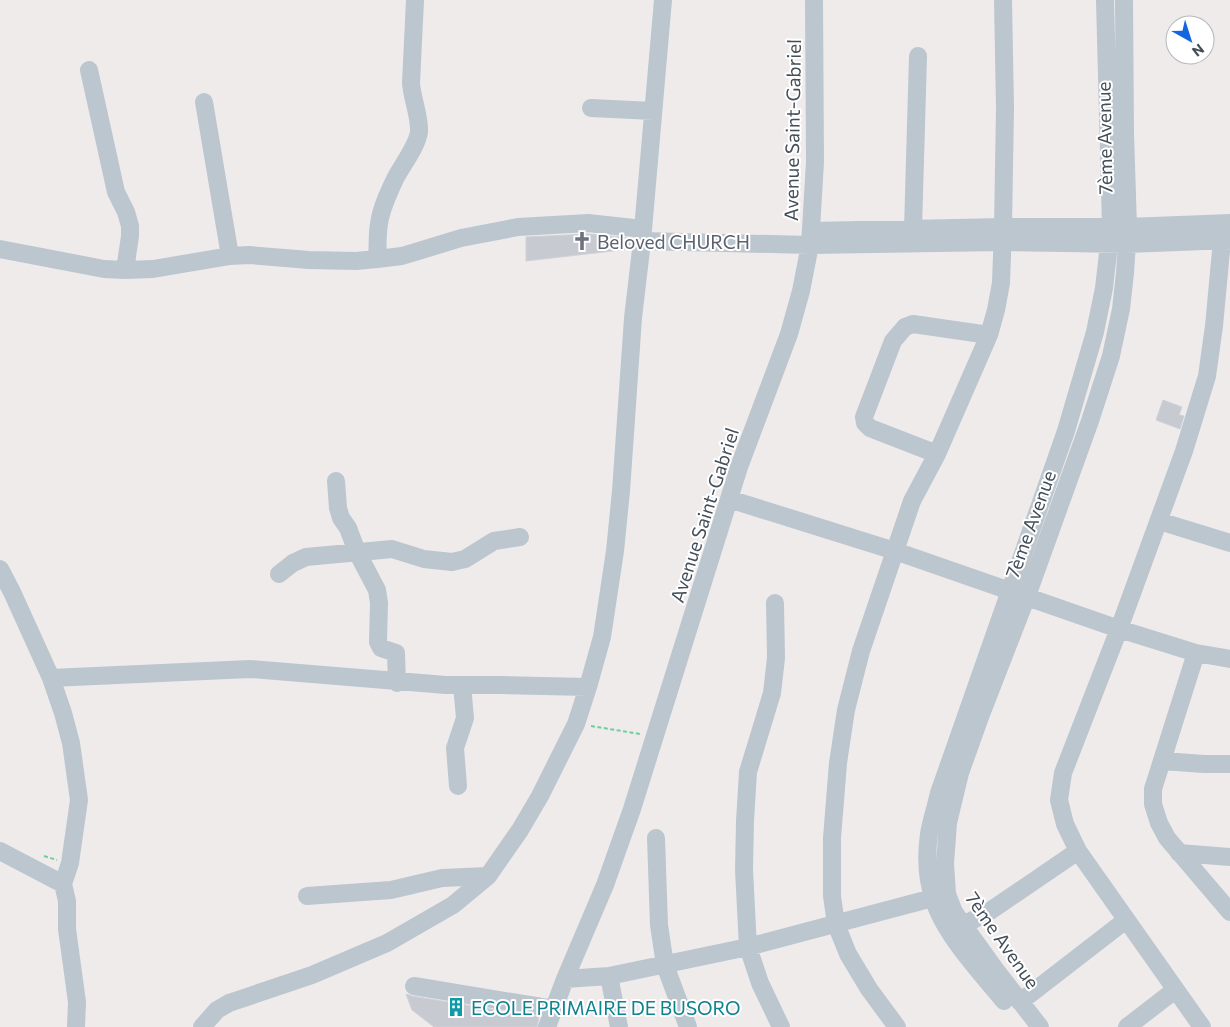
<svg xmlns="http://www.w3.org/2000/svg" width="1230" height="1027" font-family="Commissioner,sans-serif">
<rect width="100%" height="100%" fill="#efebeb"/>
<path fill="#c8cad1" stroke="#cfd1d8" d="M 588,234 L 632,238 L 630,249 L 526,261 L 526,237 Z
M 1163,400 L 1182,407 L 1179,415 L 1184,416 L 1180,429 L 1156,420 Z
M 406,994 L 412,996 L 539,1017 L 537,1027 L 434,1027 L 412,1010 Z"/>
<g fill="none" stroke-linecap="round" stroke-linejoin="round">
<path stroke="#6fcda2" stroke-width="2" stroke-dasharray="4 2.5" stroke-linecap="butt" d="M 591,726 L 640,734
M 44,856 L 57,860"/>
<path stroke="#bcc6cf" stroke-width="18" d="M 89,70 L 116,192 L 126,212 L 130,226 L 130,236 L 125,270
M 204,102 L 230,256
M 591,108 L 653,111
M 913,229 L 918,56
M 811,231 L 1003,227 L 1128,227 L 1230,223
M 642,241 L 810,245 L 1002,242 L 1127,244 L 1230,240
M 0,249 L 104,269 L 125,270 L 153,269 L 230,256 L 249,255 L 309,260 L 356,261 L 377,259 L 402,256 L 461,238 L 518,227 L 588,223 L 643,229
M 377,259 C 378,248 377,235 379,224 C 381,208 389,192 396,177 C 403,164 417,146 419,132 C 420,116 412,99 411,83 L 415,0
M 937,454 L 870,428 L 865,423 L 864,417 L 893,341 L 905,327 L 913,324 L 989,335
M 336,481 L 338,508 L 341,518 L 348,528 L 357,552 L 377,590 L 379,603 L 378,642 L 381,648 L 396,653 L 397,683
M 729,499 L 895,551 L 1119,629 L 1196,653 L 1230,659
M 1159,521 L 1230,543
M 0,569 L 12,592 L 51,678 L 63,713 L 71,743 L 79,800 L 70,863 L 63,884 L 67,901 L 67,929 L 77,1002 L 76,1027
M 279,574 L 293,563 L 306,557 L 392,549 L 424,559 L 452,562 L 465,559 L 494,541 L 520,537
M 775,603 L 776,658 L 772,693 L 748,772 L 745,821 L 744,870 L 748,947 L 760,983 L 781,1027
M 1196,653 L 1153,789 L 1153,804 L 1159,823 L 1167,838 L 1230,912
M 51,678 L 250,669 L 446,685 L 500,685 L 588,687
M 1163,761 L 1204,764 L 1230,764
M 458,786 L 455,748 L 465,718 L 462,685
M 656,838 L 659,925 L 665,965 L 688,1027
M 0,851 L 63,884
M 1179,853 L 1230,857
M 307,896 L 391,890 L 442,878 L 488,876
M 954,930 L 990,911 L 1078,851
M 609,976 L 619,1027
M 565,979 L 609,976 L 748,947 L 944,895
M 414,986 L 554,1009
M 1004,1001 C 981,973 944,934 934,900 C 927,880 926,855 929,834 C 931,821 936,807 939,793 L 1066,431 L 1095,332 L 1104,288 L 1111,227 L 1105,0
M 1020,1002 L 1126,920
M 202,1027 L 217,1010 L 229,1003 L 312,975 L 387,943 L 453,905 L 488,876 L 520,830 L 540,796 L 576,724 L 588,687 L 602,637 L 615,551 L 621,491 L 633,318 L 642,241 L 663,0
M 547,1027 L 565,979 L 605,885 L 632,809 L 739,467 L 789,334 L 801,291 L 810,245 L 815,162 L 814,0
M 897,1027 L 869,989 L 848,954 L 836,924 L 832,896 L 832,838 L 838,763 L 846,710 L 861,651 L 912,501 L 937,454 L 989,335 L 996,310 L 1001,283 L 1003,227 L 1005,108 L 1003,0
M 1040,1027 L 995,969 L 954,912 L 947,894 L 945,863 L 948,823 L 960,773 L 980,717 L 1027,596 L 1090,421 L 1111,356 L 1121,309 L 1125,273 L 1128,227 L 1125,133 L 1124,0
M 1127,1027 L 1175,990
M 1202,1027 L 1078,851 L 1065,824 L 1059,800 L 1063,773 L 1119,629 L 1184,451 L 1207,376 L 1214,326 L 1222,240"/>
</g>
<defs>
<g id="church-bare" transform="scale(1.5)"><path d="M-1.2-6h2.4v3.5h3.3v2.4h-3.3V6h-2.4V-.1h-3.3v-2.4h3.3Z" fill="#6b7280" stroke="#fff" stroke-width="2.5" paint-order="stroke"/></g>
<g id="building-bare" transform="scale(1.5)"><path d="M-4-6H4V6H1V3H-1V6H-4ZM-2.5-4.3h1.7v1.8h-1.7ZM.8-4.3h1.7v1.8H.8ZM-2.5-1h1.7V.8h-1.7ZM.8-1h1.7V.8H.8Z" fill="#0f9aa8" stroke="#fff" stroke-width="2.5" paint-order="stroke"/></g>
</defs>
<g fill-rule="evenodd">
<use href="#church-bare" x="582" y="241"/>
<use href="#building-bare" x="456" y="1007"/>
</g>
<g text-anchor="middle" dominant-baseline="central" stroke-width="4" stroke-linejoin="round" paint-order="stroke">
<g font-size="19" fill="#444e59" stroke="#fff">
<text transform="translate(792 130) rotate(-89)">Avenue Saint-Gabriel</text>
<text transform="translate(1104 138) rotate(-91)">7ème Avenue</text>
<text transform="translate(704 515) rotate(-72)">Avenue Saint-Gabriel</text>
<text transform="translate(1030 524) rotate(-70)">7ème Avenue</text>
<text transform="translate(1003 940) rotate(55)">7ème Avenue</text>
</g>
<g font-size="19" fill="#5b616d" stroke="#fff" text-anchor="start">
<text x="597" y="241">Beloved CHURCH</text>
</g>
<g font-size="19" fill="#0d838f" stroke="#fff" text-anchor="start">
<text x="471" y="1007">ECOLE PRIMAIRE DE BUSORO</text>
</g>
</g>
<g transform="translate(1190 40) rotate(141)"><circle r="24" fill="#ffffff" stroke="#b4b8bd"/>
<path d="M0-4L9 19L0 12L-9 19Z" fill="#1466e0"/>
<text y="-8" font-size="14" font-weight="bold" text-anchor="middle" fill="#444e59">N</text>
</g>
</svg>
